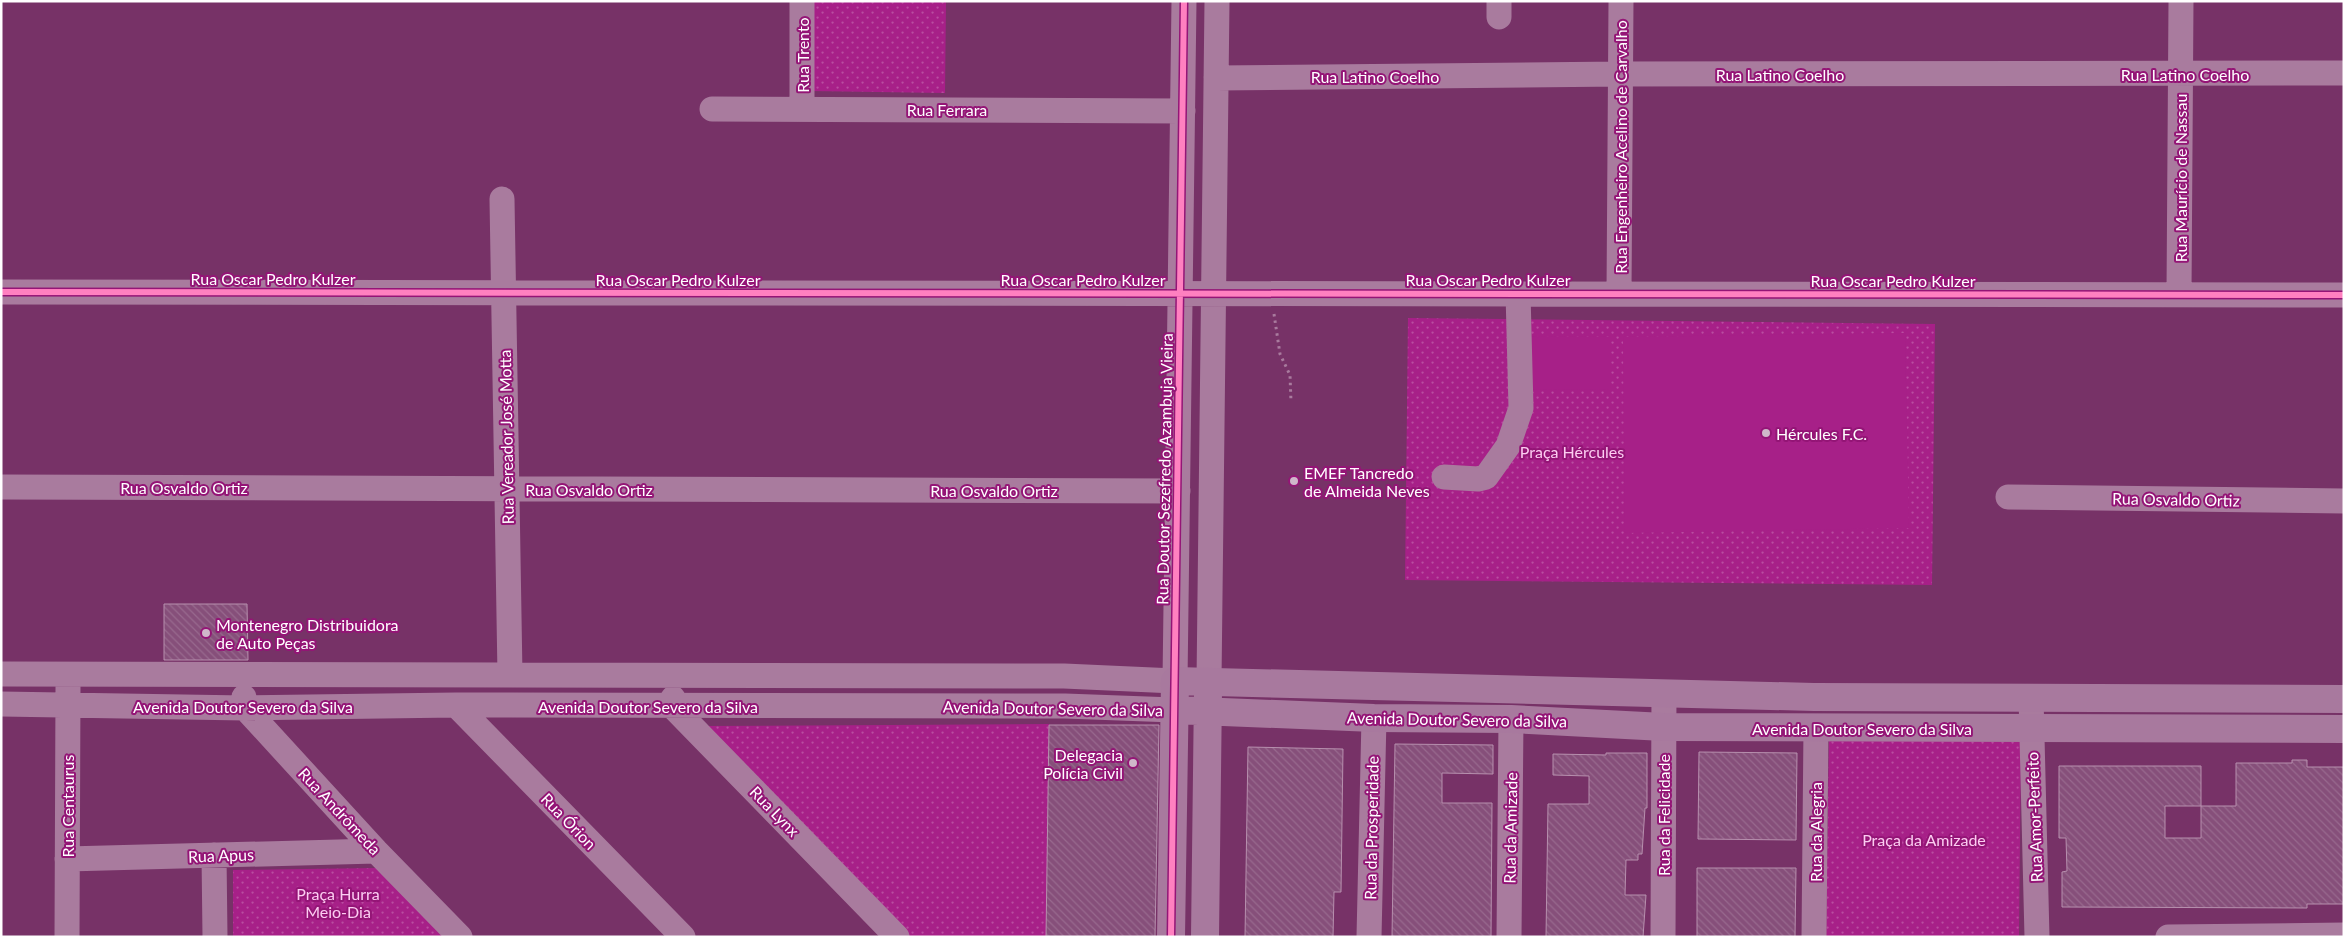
<svg xmlns="http://www.w3.org/2000/svg" width="2345" height="938" font-family="Lato,sans-serif">
<defs>
<pattern id="grass-dots" width="8" height="8" patternUnits="userSpaceOnUse" patternTransform="scale(1.25)"><rect width="8" height="8" fill="#a72088"/><path d="M2 2h.1M6 6h.1" fill="none" stroke="#b94da0" stroke-width="1.8" stroke-linecap="round"/></pattern>
<pattern id="building-back-hatch" width="6" height="6" patternUnits="userSpaceOnUse" patternTransform="scale(1.25)"><rect width="6" height="6" fill="#864f7a"/><path d="M-1 5l2 2M0 0l6 6M5-1l2 2" fill="none" stroke="#98698e"/></pattern>
</defs>
<rect width="100%" height="100%" fill="#773267"/>
<path fill="url(#grass-dots)" d="M 811,1 L 946,1 L 945,93 L 810,91 Z
M 1408,318 L 1935,324 L 1932,585 L 1405,580 Z
M 1049,724 L 1046,937 L 907,937 L 701,726 Z
M 1829,738 L 2021,742 L 2019,937 L 1826,937 Z
M 378,868 L 443,937 L 233,937 L 233,870 Z"/>
<path fill="#a72088" d="M 1905,333 L 1909,528 L 1625,533 L 1623,337 Z
M 1528,336 L 1609,337 L 1609,390 L 1527,389 Z"/>
<path fill="url(#building-back-hatch)" stroke="#b790ae" d="M 164,604 L 247,604 L 248,660 L 164,660 Z
M 1049,725 L 1159,725 L 1155,937 L 1046,937 Z
M 1395,744 L 1493,745 L 1493,774 L 1442,773 L 1442,803 L 1492,803 L 1491,937 L 1392,937 Z
M 1248,747 L 1343,749 L 1341,892 L 1334,892 L 1333,937 L 1245,937 Z
M 1699,752 L 1797,753 L 1796,840 L 1698,839 Z
M 1606,753 L 1647,753 L 1647,808 L 1645,808 L 1642,854 L 1638,854 L 1638,860 L 1626,860 L 1625,895 L 1646,895 L 1643,937 L 1546,937 L 1548,804 L 1589,804 L 1589,776 L 1553,775 L 1553,754 L 1606,755 Z
M 2292,760 L 2307,760 L 2307,767 L 2344,767 L 2344,904 L 2307,904 L 2307,908 L 2062,907 L 2062,872 L 2067,871 L 2066,838 L 2059,838 L 2059,766 L 2201,766 L 2201,806 L 2165,806 L 2165,838 L 2201,838 L 2201,806 L 2236,806 L 2236,763 L 2292,763 Z
M 1697,868 L 1796,868 L 1795,937 L 1697,937 Z"/>
<g fill="none" stroke-linecap="round" stroke-linejoin="round">
<path stroke="#a97b9e" stroke-width="3" stroke-dasharray="2.5 4" stroke-linecap="butt" d="M 1274,314 L 1280,354 L 1290,375 L 1291,402"/>
<path stroke="#a97b9e" stroke-width="25" d="M 1499,1 L 1499,17
M 1216,78 L 1621,74 L 2344,73
M 712,109 L 1183,111
M 802,109 L 802,1
M 502,199 L 510,675
M 1,292 L 2344,295
M 1619,293 L 1621,1
M 2179,294 L 2181,1
M 1444,477 L 1478,479 L 1486,477 L 1508,446 L 1521,408 L 1518,293
M 1,487 L 1178,491
M 2008,497 L 2344,501
M 1,674 L 1064,676 L 1175,681 L 1184,1
M 1209,681 L 1217,1
M 244,697 L 245,708 L 376,851 L 460,937
M 2031,697 L 2037,937
M 673,698 L 673,707 L 897,937
M 1,704 L 245,708 L 456,705 L 1065,706 L 1174,710
M 456,705 L 683,937
M 214,855 L 215,937
M 67,859 L 376,851
M 67,937 L 68,687
M 1369,937 L 1374,718
M 1509,937 L 1511,719
M 1663,937 L 1664,693
M 1814,937 L 1816,727
M 2168,937 L 2344,935"/>
<path stroke="#a8799e" stroke-width="28" d="M 1174,710 L 1374,718 L 1511,719 L 1664,727 L 2344,729
M 1171,937 L 1175,681 L 1814,697 L 2344,699
M 1205,937 L 1208,691"/>
<g stroke="#941576" stroke-width="9">
<path id="cycleway" d="M 1,292 L 2344,295
M 1171,937 L 1184,1"/>
</g>
<use href="#cycleway" stroke="#ff80c0" stroke-width="6"/>
</g>
<g fill="#cfb7ca" stroke="#941576" stroke-width="2">
<circle cx="1766" cy="433" r="5"/>
<circle cx="1294" cy="481" r="5"/>
<circle cx="206" cy="633" r="5"/>
<circle cx="1133" cy="763" r="5"/>
</g>
<g text-anchor="middle" dominant-baseline="central" stroke-width="4" stroke-linejoin="round" paint-order="stroke">
<g font-size="16" fill="#fff" stroke="#941576">
<text transform="translate(802 55) rotate(-90)">Rua Trento</text>
<text x="1780" y="74">Rua Latino Coelho</text>
<text x="2185" y="74">Rua Latino Coelho</text>
<text x="1375" y="76">Rua Latino Coelho</text>
<text x="947" y="109">Rua Ferrara</text>
<text transform="translate(1620 147) rotate(-90)">Rua Engenheiro Acelino de Carvalho</text>
<text transform="translate(2180 178) rotate(-90)">Rua Maurício de Nassau</text>
<text x="273" y="278">Rua Oscar Pedro Kulzer</text>
<text x="678" y="279">Rua Oscar Pedro Kulzer</text>
<text x="1083" y="279">Rua Oscar Pedro Kulzer</text>
<text x="1488" y="279">Rua Oscar Pedro Kulzer</text>
<text x="1893" y="280">Rua Oscar Pedro Kulzer</text>
<text transform="translate(506 437) rotate(-91)">Rua Vereador José Motta</text>
<text transform="translate(1164 469) rotate(-89)">Rua Doutor Sezefredo Azambuja Vieira</text>
<text x="184" y="487">Rua Osvaldo Ortiz</text>
<text x="589" y="489">Rua Osvaldo Ortiz</text>
<text x="994" y="490">Rua Osvaldo Ortiz</text>
<text transform="translate(2176 499) rotate(1)">Rua Osvaldo Ortiz</text>
<text x="243" y="706">Avenida Doutor Severo da Silva</text>
<text x="648" y="706">Avenida Doutor Severo da Silva</text>
<text transform="translate(1053 708) rotate(1)">Avenida Doutor Severo da Silva</text>
<text transform="translate(1457 719) rotate(1)">Avenida Doutor Severo da Silva</text>
<text x="1862" y="728">Avenida Doutor Severo da Silva</text>
<text transform="translate(67 806) rotate(-90)">Rua Centaurus</text>
<text transform="translate(340 811) rotate(47)">Rua Andrômeda</text>
<text transform="translate(775 811) rotate(46)">Rua Lynx</text>
<text transform="translate(1663 815) rotate(-90)">Rua da Felicidade</text>
<text transform="translate(2034 817) rotate(-92)">Rua Amor-Perfeito</text>
<text transform="translate(569 821) rotate(46)">Rua Órion</text>
<text transform="translate(1371 828) rotate(-89)">Rua da Prosperidade</text>
<text transform="translate(1510 828) rotate(-89)">Rua da Amizade</text>
<text transform="translate(1815 832) rotate(-90)">Rua da Alegria</text>
<text transform="translate(221 855) rotate(-2)">Rua Apus</text>
</g>
<g font-size="16" fill="#fff" stroke="#941576" text-anchor="start">
<text x="1776" y="433">Hércules F.C.</text>
<text x="1304" y="472">EMEF Tancredo<tspan x="1304" dy="18">de Almeida Neves</tspan></text>
<text x="216" y="624">Montenegro Distribuidora<tspan x="216" dy="18">de Auto Peças</tspan></text>
<text x="1123" y="754" text-anchor="end">Delegacia<tspan x="1123" dy="18">Polícia Civil</tspan></text>
</g>
<g font-size="16" fill="#fcccf1" stroke="#941576">
<text x="1572" y="451">Praça Hércules</text>
<text x="1924" y="839">Praça da Amizade</text>
<text x="338" y="893">Praça Hurra<tspan x="338" dy="18">Meio-Dia</tspan></text>
</g>
</g>
<rect width="2345" height="938" fill="none" stroke="#ffffff" stroke-width="5"/>
</svg>
